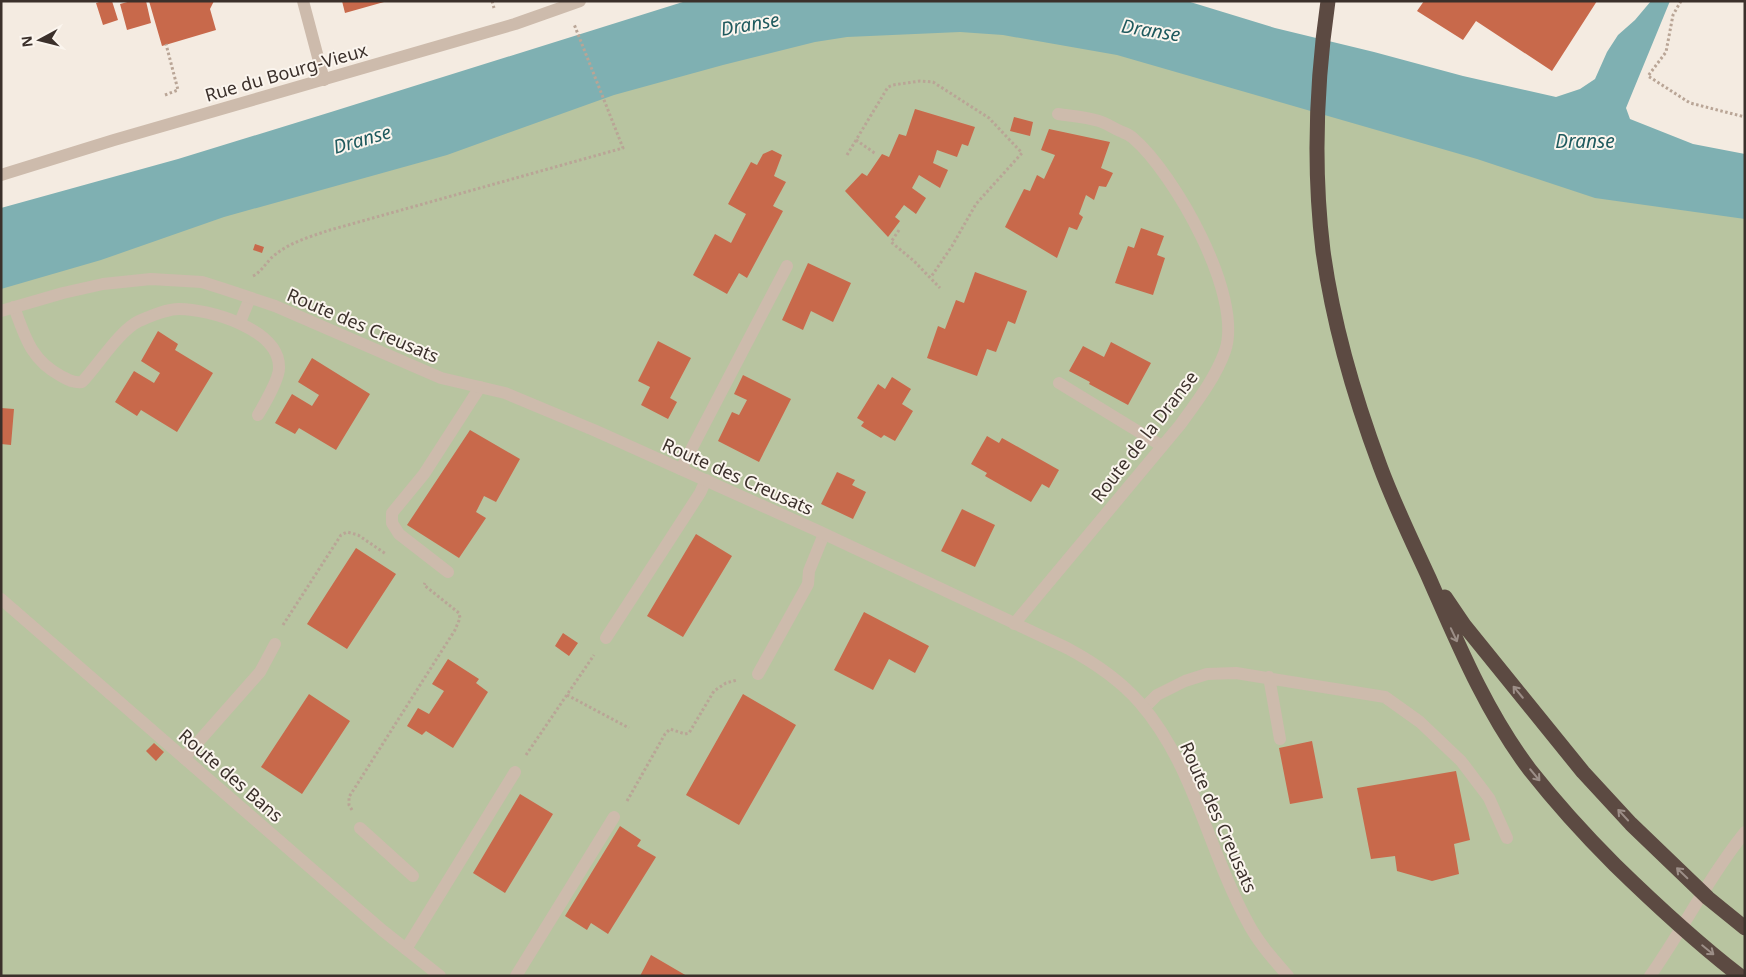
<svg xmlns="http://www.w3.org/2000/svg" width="1746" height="977" font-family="'Noto Sans',sans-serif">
<rect width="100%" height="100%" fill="#f4ebe1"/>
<path fill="#b8c4a0" d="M 953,10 L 1745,189 L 1745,976 L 1,976 L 1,244 L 766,23 Z"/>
<path fill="#7fb0b2" d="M 686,1 L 1187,1 L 1275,28 L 1374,52 L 1463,76 L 1556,97 L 1580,89 L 1595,79 L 1607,52 L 1618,35 L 1635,20 L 1651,1 L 1670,1 L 1626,108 L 1630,119 L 1693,144 L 1745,154 L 1745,219 L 1595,198 L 1477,159 L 1117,55 L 1003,35 L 960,32 L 847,37 L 815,42 L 723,65 L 614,95 L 447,155 L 224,217 L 101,260 L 1,289 L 1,208 L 178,159 L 331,112 Z"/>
<path fill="#c8694b" d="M 102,1 L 112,1 L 118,20 L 103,25 L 96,3 Z
M 131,1 L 146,1 L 151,23 L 127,30 L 120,4 Z
M 149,1 L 214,1 L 210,9 L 216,30 L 162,46 Z
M 342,1 L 384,1 L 384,2 L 345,13 Z
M 1424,1 L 1597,1 L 1552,71 L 1476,21 L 1463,40 L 1417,11 Z
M 915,109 L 975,127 L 968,146 L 962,144 L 957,157 L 937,150 L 933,163 L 948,170 L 940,188 L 919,175 L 912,188 L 926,198 L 916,214 L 904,205 L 895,217 L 900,221 L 888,237 L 845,191 L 862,173 L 867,176 L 882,154 L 889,157 L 899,134 L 906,136 Z
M 1014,117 L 1033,122 L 1030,136 L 1010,131 Z
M 1049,129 L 1110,142 L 1101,168 L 1113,173 L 1106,187 L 1099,186 L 1094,200 L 1086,195 L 1079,214 L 1083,217 L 1077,230 L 1069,227 L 1057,258 L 1005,227 L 1024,189 L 1030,191 L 1037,175 L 1044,179 L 1055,155 L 1041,150 Z
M 772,150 L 782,155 L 774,176 L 786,182 L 773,206 L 783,211 L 747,278 L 739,273 L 727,294 L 693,275 L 715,234 L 731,243 L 746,214 L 728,204 L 751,162 L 757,165 L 763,154 Z
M 1141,228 L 1164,236 L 1157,255 L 1165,258 L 1153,295 L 1115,283 L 1128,246 L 1134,248 Z
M 255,244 L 264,247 L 262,253 L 253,250 Z
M 808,263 L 851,283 L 833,322 L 811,311 L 803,330 L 782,320 Z
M 975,272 L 1027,291 L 1015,324 L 1008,321 L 996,352 L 987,349 L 977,376 L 927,358 L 938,326 L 945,329 L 956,300 L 964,303 Z
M 158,331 L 178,344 L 175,350 L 213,373 L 177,432 L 141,410 L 137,416 L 115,402 L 134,371 L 154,383 L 160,373 L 141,361 Z
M 658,341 L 691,358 L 670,398 L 677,402 L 668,419 L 641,405 L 650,387 L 638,381 Z
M 1111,342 L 1151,363 L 1128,405 L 1089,384 L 1090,382 L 1069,371 L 1083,346 L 1104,357 Z
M 312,358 L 370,394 L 336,450 L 299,428 L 295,434 L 275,423 L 292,394 L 312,406 L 319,395 L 298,382 Z
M 743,375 L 791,399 L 759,462 L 718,441 L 732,412 L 739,415 L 747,400 L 734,394 Z
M 892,377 L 911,389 L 902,404 L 913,411 L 895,441 L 884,435 L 881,438 L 861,426 L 864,422 L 857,418 L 878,384 L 885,389 Z
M 1,408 L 14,409 L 11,445 L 1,444 Z
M 470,430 L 520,459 L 496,502 L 484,496 L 476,512 L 486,518 L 459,558 L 407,525 Z
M 987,436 L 999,443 L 1002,438 L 1059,470 L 1049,488 L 1042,484 L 1031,502 L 985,476 L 987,473 L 971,464 Z
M 837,472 L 855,480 L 852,485 L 866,492 L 853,519 L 821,504 Z
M 962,509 L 995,525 L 975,567 L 941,551 Z
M 696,534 L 732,556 L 683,637 L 647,616 Z
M 356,548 L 396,574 L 347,649 L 307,624 Z
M 864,612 L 929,646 L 915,673 L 889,659 L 873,690 L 834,670 Z
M 563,633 L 578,643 L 569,656 L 555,646 Z
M 448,659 L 479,679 L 476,683 L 488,692 L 453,748 L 426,731 L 422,735 L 407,726 L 418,708 L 429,714 L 444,691 L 432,684 Z
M 309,694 L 350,721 L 302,794 L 261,767 Z
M 743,694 L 796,725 L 739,825 L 686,795 Z
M 1312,741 L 1323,798 L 1290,804 L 1279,748 Z
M 154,743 L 164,752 L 156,761 L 146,751 Z
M 1456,771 L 1470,840 L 1454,844 L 1459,874 L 1432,881 L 1397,871 L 1395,856 L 1371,859 L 1357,788 Z
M 520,794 L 553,814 L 505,893 L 473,873 Z
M 620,826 L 641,840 L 637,846 L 656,857 L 608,934 L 591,923 L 587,930 L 565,916 Z
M 651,955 L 687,976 L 640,976 Z"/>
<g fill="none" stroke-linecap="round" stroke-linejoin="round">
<path stroke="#b9a596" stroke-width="3" stroke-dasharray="2.5 2.5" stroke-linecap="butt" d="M 492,1 L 494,8
M 1681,1 L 1673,15 L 1666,52 L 1648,76 L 1690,103 L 1745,117
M 165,95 L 178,90 L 166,44
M 856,140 L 876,154
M 847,155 L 888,87 L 893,85 L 920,81 L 933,82 L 989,118 L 1022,153 L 976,204 L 952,246 L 931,277
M 899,230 L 891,242 L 914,261 L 940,288
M 253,276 C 263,271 267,260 276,254 C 291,242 312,236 330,230 L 623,148 L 574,24
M 283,625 L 341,535 L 347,532 L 358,535 L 386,554
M 567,695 L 629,728
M 526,755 L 594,655
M 627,801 L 665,734 L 670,729 L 685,734 L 689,733 L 714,691 L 726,683 L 737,680
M 352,810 L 349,805 L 349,797 L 455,630 L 460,618 L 459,613 L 424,585 L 425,583"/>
<path stroke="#cdbbac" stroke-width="12" d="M 303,1 L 324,80
M 14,307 C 25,337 31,360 61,376 C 69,380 73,383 82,382 C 98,365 120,330 139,321 C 151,316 166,309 179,309 C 209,309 279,329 279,367 C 280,377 264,405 258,415
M 240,322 L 250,298
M 1059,383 L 1162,446
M 681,469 L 787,266
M 448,572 L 399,534 L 392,523 L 392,513 L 424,474 L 480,387
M 606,638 L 700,493 L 706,480
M 758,674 L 808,584 L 809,571 L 824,534
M 1269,677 L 1280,739
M 1144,708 L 1157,695 L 1185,681 L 1207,674 L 1236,673 L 1385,697 L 1420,722 L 1461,761 L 1489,798 L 1507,838
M 184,758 L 260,672 L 275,644
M 360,828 L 413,876
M 406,949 L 515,772
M 516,976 L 614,817"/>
<path stroke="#cdbbac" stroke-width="12" d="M 1,175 L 114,140 L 515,24 L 580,1
M 1,311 L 63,293 L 103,284 L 151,279 L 202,282 L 224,289 L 275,306 L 441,378 L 505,393 L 596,431 L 816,530 L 1067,648 C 1095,663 1119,679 1140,703 C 1194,765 1208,850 1247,921 C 1257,941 1273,959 1288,976
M 1,599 L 382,930 L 440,976
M 1014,624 L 1180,425 C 1196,403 1216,377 1225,351 C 1244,296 1174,173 1133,138 C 1129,134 1124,133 1120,131 C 1113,128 1106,123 1099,121 C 1086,117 1071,116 1058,114
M 1650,976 C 1683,929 1709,877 1745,832"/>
<path stroke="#5c4a42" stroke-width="15" d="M 1328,1 C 1316,84 1313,168 1323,251 C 1333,324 1354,396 1380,466 C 1394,504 1412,541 1429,578 C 1458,644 1486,712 1530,770 C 1556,803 1585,835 1615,865 C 1655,904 1696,942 1740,976
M 1445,597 L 1464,625 L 1583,772 L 1631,824 L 1708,898 L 1745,928"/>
</g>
<defs><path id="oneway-shaft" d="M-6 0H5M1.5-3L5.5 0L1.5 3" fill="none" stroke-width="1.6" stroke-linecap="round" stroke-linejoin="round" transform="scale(1.25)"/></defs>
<g stroke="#9c8e87">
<use href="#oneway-shaft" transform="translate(1454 635) rotate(65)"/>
<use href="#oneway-shaft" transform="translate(1518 692) rotate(-130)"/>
<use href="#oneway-shaft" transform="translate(1535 775) rotate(50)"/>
<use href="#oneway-shaft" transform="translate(1623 815) rotate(-133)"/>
<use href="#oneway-shaft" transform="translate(1682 873) rotate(-136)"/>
<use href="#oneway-shaft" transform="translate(1708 950) rotate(39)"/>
</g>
<g text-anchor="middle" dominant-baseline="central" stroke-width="4" stroke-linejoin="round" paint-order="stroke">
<g font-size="18" fill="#3b302b" stroke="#fbf5ee">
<text transform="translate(286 72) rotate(-16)">Rue du Bourg-Vieux</text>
<text transform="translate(363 325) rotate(23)">Route des Creusats</text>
<text transform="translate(1144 436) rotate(-52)">Route de la Dranse</text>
<text transform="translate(738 476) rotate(24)">Route des Creusats</text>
<text transform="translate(231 775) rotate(41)">Route des Bans</text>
<text transform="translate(1219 817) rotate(66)">Route des Creusats</text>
</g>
<g font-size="19" font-style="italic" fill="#1f5a5e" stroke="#fbf5ee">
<text transform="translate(750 24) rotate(-10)">Dranse</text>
<text transform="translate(1151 30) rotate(9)">Dranse</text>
<text transform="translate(362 139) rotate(-16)">Dranse</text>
<text x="1585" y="141">Dranse</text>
</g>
</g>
<rect width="1746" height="977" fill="none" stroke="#3b302b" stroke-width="5"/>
<g transform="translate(40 40) rotate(263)" stroke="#fbf5ee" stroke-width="4" paint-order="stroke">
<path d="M0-4L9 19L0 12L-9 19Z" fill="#3b302b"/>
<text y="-8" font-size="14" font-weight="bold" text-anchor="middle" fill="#3b302b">N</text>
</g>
</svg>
